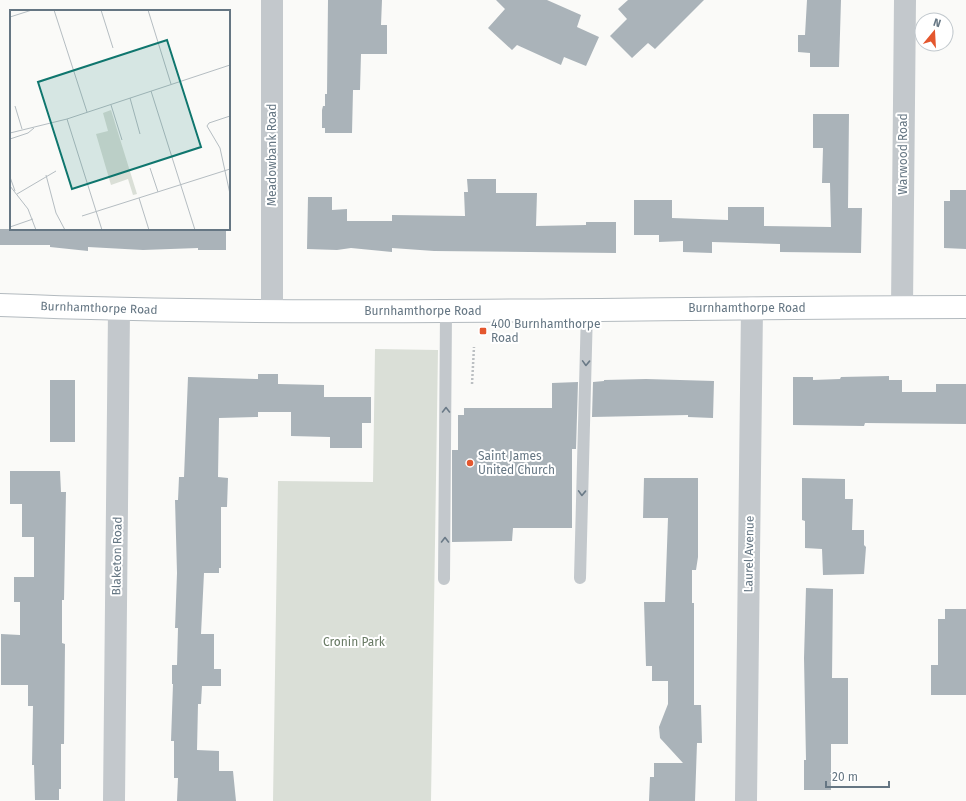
<svg xmlns="http://www.w3.org/2000/svg" width="966" height="801" font-family="'Fira Sans',sans-serif">
<rect width="100%" height="100%" fill="#fafaf8"/>
<path fill="#dadfd7" d="M 375,349 L 438,350 L 431,801 L 273,801 L 278,481 L 373,482 Z"/>
<path fill="#aab3b9" d="M 328,0 L 382,0 L 381,25 L 387,25 L 387,54 L 361,54 L 360,90 L 353,90 L 352,133 L 325,133 L 325,128 L 322,128 L 322,110 L 323,106 L 325,106 L 325,94 L 327,94 Z
M 496,0 L 547,0 L 581,15 L 577,27 L 599,37 L 586,66 L 564,57 L 561,65 L 517,45 L 512,50 L 488,28 L 505,9 Z
M 628,0 L 704,0 L 655,49 L 648,43 L 632,58 L 610,36 L 627,19 L 618,9 Z
M 807,0 L 841,0 L 839,67 L 810,67 L 810,53 L 798,52 L 798,35 L 805,35 Z
M 813,114 L 849,114 L 848,208 L 862,208 L 861,253 L 780,252 L 780,244 L 712,242 L 712,253 L 683,252 L 683,241 L 659,242 L 659,235 L 634,235 L 634,200 L 672,200 L 672,218 L 728,220 L 728,207 L 764,207 L 764,226 L 831,227 L 830,183 L 822,183 L 823,148 L 813,148 Z
M 467,179 L 496,179 L 496,193 L 537,193 L 536,226 L 586,225 L 586,222 L 616,222 L 616,253 L 434,251 L 392,248 L 392,252 L 351,248 L 337,250 L 307,249 L 308,197 L 332,197 L 332,210 L 347,209 L 347,221 L 392,221 L 392,215 L 465,216 L 464,192 L 468,192 Z
M 950,190 L 966,190 L 966,249 L 944,248 L 944,201 L 950,201 Z
M 0,229 L 226,229 L 226,250 L 198,250 L 198,248 L 143,250 L 88,247 L 88,251 L 50,247 L 50,245 L 0,245 Z
M 258,374 L 278,374 L 278,384 L 324,385 L 324,397 L 371,397 L 371,423 L 362,423 L 362,448 L 330,448 L 330,437 L 291,436 L 291,412 L 258,412 L 258,417 L 219,418 L 218,477 L 228,478 L 227,507 L 221,507 L 221,568 L 219,568 L 219,573 L 204,573 L 201,634 L 214,634 L 214,669 L 221,669 L 221,686 L 202,686 L 201,704 L 198,704 L 197,750 L 219,751 L 219,771 L 233,771 L 236,801 L 177,801 L 178,778 L 174,778 L 174,741 L 171,741 L 173,684 L 172,684 L 172,665 L 177,665 L 178,628 L 175,628 L 177,573 L 175,500 L 178,500 L 179,477 L 184,477 L 188,377 L 258,379 Z
M 889,376 L 889,380 L 902,380 L 902,392 L 936,392 L 936,384 L 966,384 L 966,424 L 865,423 L 864,426 L 793,425 L 793,377 L 813,377 L 813,380 L 840,379 L 841,377 Z
M 646,379 L 714,381 L 713,418 L 688,417 L 688,415 L 592,417 L 593,382 L 604,381 L 604,380 Z
M 50,380 L 75,380 L 75,442 L 50,442 Z
M 578,382 L 576,449 L 572,449 L 572,528 L 513,528 L 512,541 L 452,542 L 452,450 L 458,450 L 458,415 L 464,415 L 464,408 L 552,408 L 552,383 Z
M 10,471 L 60,471 L 61,492 L 66,492 L 64,600 L 62,600 L 62,643 L 65,644 L 64,744 L 61,744 L 61,789 L 59,789 L 59,800 L 35,800 L 34,765 L 32,765 L 33,706 L 28,706 L 28,685 L 1,685 L 1,634 L 20,635 L 20,602 L 14,602 L 14,577 L 34,577 L 34,537 L 22,537 L 22,504 L 10,504 Z
M 644,478 L 698,478 L 698,557 L 696,570 L 692,570 L 692,603 L 694,603 L 694,705 L 701,705 L 702,743 L 697,743 L 695,801 L 649,801 L 650,777 L 654,777 L 654,763 L 683,763 L 660,738 L 659,727 L 668,704 L 668,681 L 652,681 L 652,666 L 646,666 L 644,602 L 665,602 L 668,518 L 643,518 Z
M 802,478 L 845,479 L 845,499 L 853,499 L 852,530 L 864,530 L 864,545 L 866,547 L 864,574 L 823,575 L 822,549 L 805,548 L 805,521 L 802,520 Z
M 806,588 L 833,589 L 832,678 L 848,678 L 848,744 L 831,744 L 831,790 L 804,790 L 804,760 L 806,760 L 804,658 Z
M 945,609 L 966,609 L 966,695 L 931,695 L 931,665 L 938,665 L 938,619 L 945,619 Z"/>
<g fill="none" stroke-linecap="round" stroke-linejoin="round">
<g stroke="#b3babf" stroke-width="24">
<path id="secondary" d="M 0,305 C 322,318 644,307 966,307"/>
</g>
<path stroke="#bbbfc2" stroke-width="2.5" stroke-dasharray="2 2" stroke-linecap="butt" d="M 472,384 L 474,347"/>
<path stroke="#c3c8cc" stroke-width="12" d="M 580,578 L 587,310
M 444,579 L 446,312"/>
<path stroke="#c3c8cc" stroke-width="22" d="M 902,307 L 905,0
M 272,310 L 272,0
M 114,801 L 119,310
M 746,801 L 752,308"/>
<use href="#secondary" stroke="#fff" stroke-width="22"/>
</g>
<defs><path id="oneway-chevron" d="M-2-3.5L2.5 0L-2 3.5" fill="none" stroke-width="1.6" stroke-linecap="round" stroke-linejoin="round"/></defs>
<g stroke="#6a7a87">
<use href="#oneway-chevron" transform="translate(586 363) rotate(92)"/>
<use href="#oneway-chevron" transform="translate(446 410) rotate(-90)"/>
<use href="#oneway-chevron" transform="translate(582 493) rotate(92)"/>
<use href="#oneway-chevron" transform="translate(445 540) rotate(-90)"/>
</g>
<g fill="#e4572e" stroke="#fff" stroke-width="1.5">
<rect x="479" y="327" width="8" height="8" rx="2"/>
<circle cx="470" cy="463" r="4"/>
</g>
<g text-anchor="middle" dominant-baseline="central" stroke-width="4" stroke-linejoin="round" paint-order="stroke">
<g font-size="12" fill="#657683" stroke="#fff">
<text transform="translate(903 154) rotate(-90)">Warwood Road</text>
<text transform="translate(272 155) rotate(-90)">Meadowbank Road</text>
<text transform="translate(99 308) rotate(2)">Burnhamthorpe Road</text>
<text x="747" y="308">Burnhamthorpe Road</text>
<text x="423" y="311">Burnhamthorpe Road</text>
<text transform="translate(749 554) rotate(-89)">Laurel Avenue</text>
<text transform="translate(117 556) rotate(-89)">Blaketon Road</text>
</g>
<g font-size="12" fill="#657683" stroke="#fff" text-anchor="start">
<text x="491" y="324">400 Burnhamthorpe<tspan x="491" dy="14">Road</tspan></text>
<text x="478" y="456">Saint James<tspan x="478" dy="14">United Church</tspan></text>
</g>
<g font-size="12" fill="#687a64" stroke="#fff">
<text x="354" y="642">Cronin Park</text>
</g>
</g>
<g transform="translate(10 10)">
<rect width="220" height="220" fill="#fafaf8"/>
<path d="M 101,100 L 127,184 L 123,185 L 118,169 L 101,175 L 86,124 L 98,121 L 93,103 Z" fill="#dadfd7"/>
<path fill="none" stroke="#b5bdc2" stroke-width="1" d="M 44,0 L 77,102M 91,0 L 103,38M 138,0 L 161,74M 0,7 L 22,0M 141,81 L 185,220M 120,88 L 130,124M 101,95 L 112,130M 5,96 L 12,119M 220,106 L 199,113 L 197,116 L 210,138 L 220,184M 57,109 L 92,220M 0,123 L 57,109 L 220,55M 0,129 L 18,123 L 24,118M 140,158 L 148,182M 36,165 L 46,203 L 55,220M 0,167 L 5,181M 0,176 L 18,199 L 26,220M 7,184 L 46,161M 129,188 L 139,220M 72,206 L 220,159M 0,217 L 23,209"/>
<path fill="#0f766e" fill-opacity="0.15" stroke="#0f766e" stroke-width="2" d="M 157,30 L 191,137 L 62,179 L 28,72 Z"/>
<rect width="220" height="220" fill="none" stroke="#657683" stroke-width="2"/>
</g>
<g transform="translate(934 32) rotate(18)"><circle r="19" fill="#ffffff" stroke="#c1c8cd"/>
<path d="M0-3L7 15L0 10L-7 15Z" fill="#e4572e"/>
<text y="-6" font-size="11" font-weight="bold" text-anchor="middle" fill="#657683">N</text>
</g>
<path d="M826 781v6h63v-6" fill="none" stroke="#657683" stroke-width="2"/>
<text x="832" y="781" font-size="12" fill="#657683" stroke="#ffffff" stroke-width="3" paint-order="stroke">20 m</text>
</svg>
